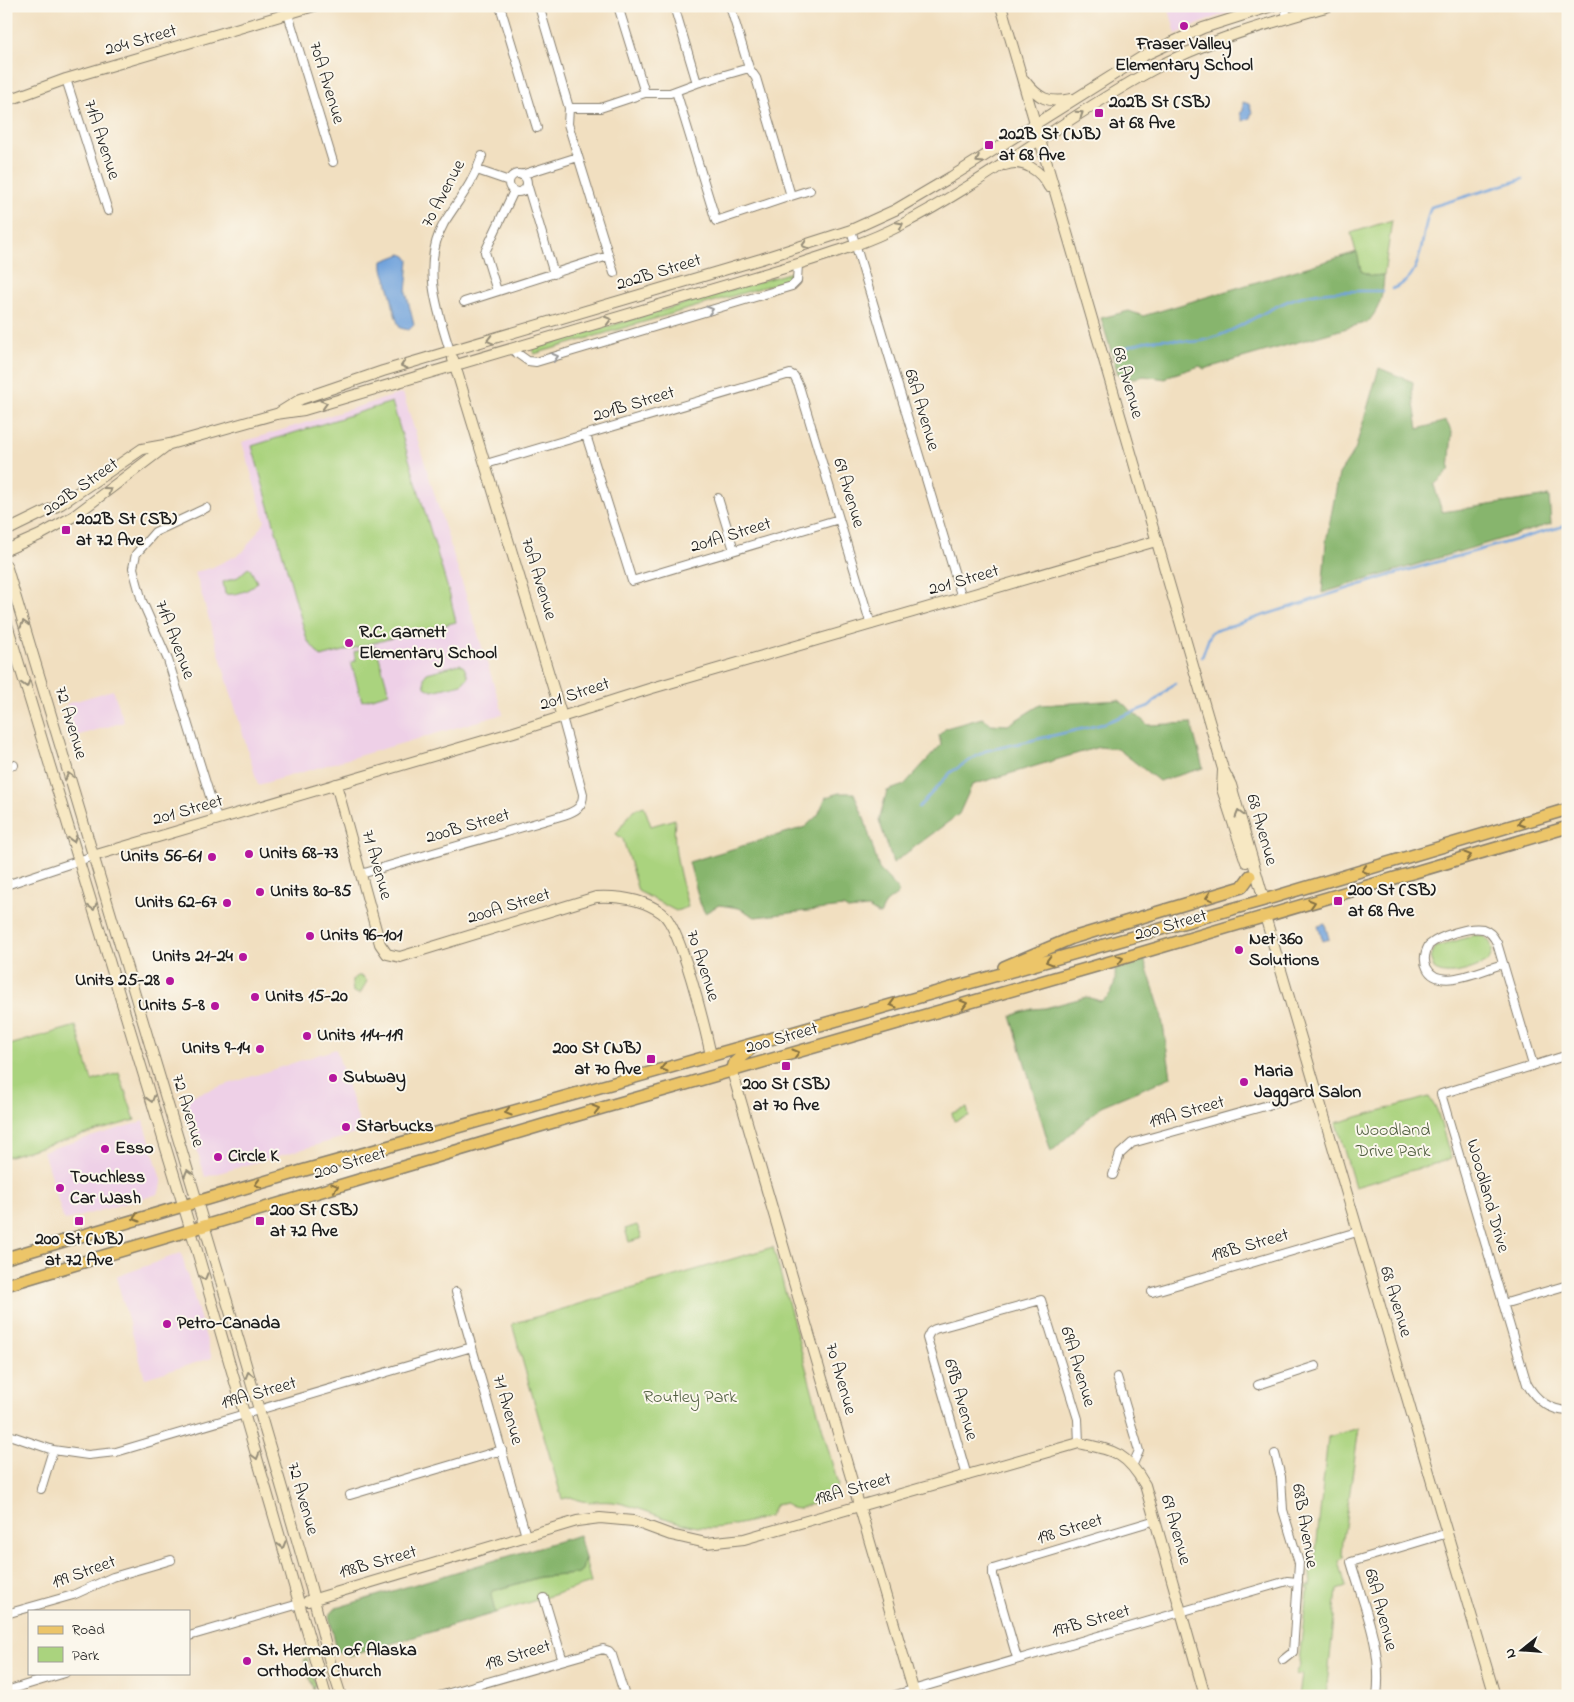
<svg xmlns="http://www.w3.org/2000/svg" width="1574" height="1702" font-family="'Indie Flower',sans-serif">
<rect width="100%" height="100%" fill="#fbf7ec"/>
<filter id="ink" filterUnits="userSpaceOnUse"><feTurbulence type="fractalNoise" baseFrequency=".02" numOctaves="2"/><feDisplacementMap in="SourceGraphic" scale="10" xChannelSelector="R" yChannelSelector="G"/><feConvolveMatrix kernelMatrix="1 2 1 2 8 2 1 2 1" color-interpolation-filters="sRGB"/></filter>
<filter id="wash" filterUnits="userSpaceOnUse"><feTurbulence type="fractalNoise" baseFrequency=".0096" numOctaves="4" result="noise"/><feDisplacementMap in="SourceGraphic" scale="20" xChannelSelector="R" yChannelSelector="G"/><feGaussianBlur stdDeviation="1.12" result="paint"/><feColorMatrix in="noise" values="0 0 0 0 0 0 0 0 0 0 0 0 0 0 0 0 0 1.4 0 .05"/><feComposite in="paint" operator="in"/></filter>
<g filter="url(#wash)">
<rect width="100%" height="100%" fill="#f1dfc0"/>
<path fill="#eed0e7" d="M 1168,6 L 1251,6 L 1213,18 L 1176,34 Z
M 403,393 L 503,714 L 258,785 L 195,572 L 211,568 L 243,552 L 265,521 L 242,442 Z
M 113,690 L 124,722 L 76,736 L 66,704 Z
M 336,1049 L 362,1132 L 205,1177 L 182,1099 Z
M 144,1121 L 162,1183 L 158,1194 L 64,1221 L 43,1151 Z
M 181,1253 L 212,1358 L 145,1378 L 116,1277 Z"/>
<path fill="#aad37e" stroke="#63784d" d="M 1392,220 L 1384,275 L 1371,276 L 1361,271 L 1351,233 Z
M 792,272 L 791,279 L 534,354 L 532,349 Z
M 392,402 L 450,596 L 456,622 L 429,629 L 429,632 L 411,633 L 321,657 L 307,640 L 252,446 Z
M 249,567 L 257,582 C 251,590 236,596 225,594 L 223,582 L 238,577 Z
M 376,646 L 389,693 L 362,701 L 351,662 L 356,661 L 354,652 Z
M 460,664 L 464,667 L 468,677 L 462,684 L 432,691 L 425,687 L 424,677 L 427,673 Z
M 644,806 L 651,826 L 675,819 C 672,849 681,878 688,907 L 676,911 L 638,891 L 623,839 L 616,834 L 633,810 Z
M 1475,935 C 1490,935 1497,949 1488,961 C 1476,969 1446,979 1434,969 L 1430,957 L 1436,947 Z
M 358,976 L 362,976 L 367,981 L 360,994 L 353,992 L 352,980 Z
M 76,1026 L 92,1081 L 119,1073 L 135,1120 L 6,1157 L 6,1046 Z
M 1429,1097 L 1437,1110 L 1451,1159 L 1355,1187 L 1336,1123 Z
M 967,1108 L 969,1116 L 954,1121 L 952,1113 Z
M 637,1225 L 642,1238 L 629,1242 L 625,1229 Z
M 773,1247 L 838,1485 L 829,1498 L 798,1509 L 791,1508 L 786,1503 L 775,1505 L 769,1517 C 751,1521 731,1527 712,1528 C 680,1528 650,1510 619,1503 C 601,1499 587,1506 571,1497 L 562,1499 L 512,1324 Z
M 1359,1428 L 1343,1540 L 1342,1556 L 1344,1556 L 1339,1561 L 1346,1587 L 1337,1590 L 1326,1696 L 1299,1696 L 1302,1675 L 1295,1674 L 1300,1664 L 1299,1661 L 1307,1592 L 1309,1589 L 1307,1589 L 1307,1586 L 1311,1586 L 1309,1561 L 1315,1559 L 1328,1437 Z
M 585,1558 L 591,1583 L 495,1613 L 490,1594 L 493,1591 L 540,1577 L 577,1574 L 582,1570 Z
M 307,1658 L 308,1668 L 310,1668 L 316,1686 L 313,1687 L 314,1693 L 317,1692 L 318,1696 L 315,1696 L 304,1659 Z"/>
<path fill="#87b56d" stroke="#526844" d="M 1357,252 L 1361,271 L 1371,276 L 1384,275 C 1383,294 1381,307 1368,322 L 1204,369 L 1200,366 L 1168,376 L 1166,379 L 1144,376 L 1127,380 L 1118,374 L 1101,318 L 1129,311 L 1143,316 Z
M 1379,368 L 1413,382 L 1412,391 L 1418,429 L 1446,421 L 1452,432 L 1449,471 L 1434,485 L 1442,512 L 1549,496 L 1551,524 L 1322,593 L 1326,542 L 1339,474 L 1355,450 Z
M 1119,700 L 1148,725 L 1191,723 L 1203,768 L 1159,781 L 1118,749 L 1099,747 L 972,785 L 959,814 L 893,863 L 879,820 L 887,791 L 904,785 L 941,745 L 939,735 L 946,728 L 982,718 L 991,724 L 1008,725 L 1040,705 Z
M 839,793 L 854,793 L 865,821 L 879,869 L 897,888 L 898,894 L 886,903 L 880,915 L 868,908 L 848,910 L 843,907 L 755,917 L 739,908 L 719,905 L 705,913 L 700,903 L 689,862 L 805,827 L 818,815 L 826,797 Z
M 1144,959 L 1161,1012 L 1171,1077 L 1101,1106 L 1051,1152 L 1011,1016 L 1032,1009 L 1045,1008 L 1086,997 L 1101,1001 C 1114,995 1116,982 1115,969 Z
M 579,1535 L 585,1558 L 582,1570 L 577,1574 L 540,1577 L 493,1591 L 491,1594 L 495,1613 L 350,1656 L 337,1651 L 329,1616 L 336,1608 Z"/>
<path fill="#71a3dc" stroke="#46607c" d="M 1243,102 L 1249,104 L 1252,112 L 1250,118 L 1243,121 L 1240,113 L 1243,111 Z
M 401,254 L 406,256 L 409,260 L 406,292 L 414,325 L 409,330 L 400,328 C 393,314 393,299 388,285 C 386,276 382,272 383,261 Z
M 1325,924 L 1329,939 L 1323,941 L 1318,926 Z"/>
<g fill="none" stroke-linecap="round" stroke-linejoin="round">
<path stroke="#71a3dc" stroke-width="2.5" d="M 1392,289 C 1426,278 1419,236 1431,207 L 1523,179
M 1119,350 C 1135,344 1150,338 1167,339 C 1180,340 1192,344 1205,340 C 1236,332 1259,313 1288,301 C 1316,289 1352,291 1383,291
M 1202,657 L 1211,632 L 1391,575 L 1568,525
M 919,807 L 951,772 L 985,751 L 1099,725 L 1149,706 L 1175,683"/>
</g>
</g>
<g filter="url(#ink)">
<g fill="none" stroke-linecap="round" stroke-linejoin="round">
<g stroke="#867e6e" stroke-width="10">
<path id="street" d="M 500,6 L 537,128
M 539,6 L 569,108 L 600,108 L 645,93 L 670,93 L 697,83 L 674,6
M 618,6 L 645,93
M 730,6 L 749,68
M 1285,6 L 1287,19
M 288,14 L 333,162
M 66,79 L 108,211
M 676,91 L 716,221 L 791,196 L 756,78 L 749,68 L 697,83
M 569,108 L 568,124 L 614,273
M 477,170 L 509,181
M509 183a9 9 0 1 1 18 0a9 9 0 1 1-18 0Z
M 521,175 L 578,157
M 527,184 L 554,274
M 791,196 L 810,190
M 851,230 L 962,598
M 497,291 L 485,252 L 514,191
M 464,302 L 608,256
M 511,349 L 528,361 L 536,362 L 792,286 L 797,281 L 798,264
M 450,351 C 437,310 421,264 444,223 C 459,199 473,184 482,156
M 586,435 L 632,581 L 839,519
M 486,464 L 790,374 L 794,376 L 799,386 L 871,625
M 718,498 L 734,550
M 206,508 L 155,532 L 136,554 L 133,568 L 142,601 L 168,660 L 217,819
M 6,767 L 14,765
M 361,874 L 564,815 C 576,811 583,807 583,794 L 562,717
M 6,885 L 93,856
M 1503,964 C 1484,969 1438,992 1427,968 C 1423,960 1425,952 1429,945 C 1440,936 1469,926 1483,929 C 1490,931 1494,937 1497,943 L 1533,1065
M 1568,1055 L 1441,1094 L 1527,1384 C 1536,1400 1549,1410 1568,1411
M 1113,1175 L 1120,1154 L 1132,1143 L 1315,1092
M 456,1292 L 526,1536
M 1152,1292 L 1357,1232
M 1503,1304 L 1568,1285
M 1117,1377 L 1139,1451 L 1133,1464
M 1258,1385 L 1316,1366
M 6,1434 L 53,1450 L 88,1455 L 116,1452 L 472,1347
M 1275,1454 L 1281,1477 L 1283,1510 L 1299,1563 L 1293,1652 L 1283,1660
M 967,1476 L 927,1338 L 930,1332 L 935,1329 L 1041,1300 L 1078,1419 L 1079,1443
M 41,1489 L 53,1450
M 350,1495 L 502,1450
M 544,1598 L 562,1658
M 6,1614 L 73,1595 L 113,1577 L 171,1560
M 189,1636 L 299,1604
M 1017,1658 L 993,1575 L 993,1569 L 1156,1520
M 6,1691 L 65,1673
M 439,1696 L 603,1649 L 609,1651 L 612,1655 L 625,1696
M 892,1696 L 1287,1581 L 1298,1582
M 1377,1696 C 1383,1649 1364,1607 1351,1562 L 1448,1533"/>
</g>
<g stroke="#867e6e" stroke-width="12">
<path id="secondary" d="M 1001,6 L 1223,769 L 1231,785 L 1264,900
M 1024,80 C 1038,98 1048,104 1071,99
M 6,101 L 66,79 L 314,6
M 1005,165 C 1023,158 1041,171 1049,187
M 453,359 L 562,717
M 280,412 L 301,399 L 383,371 L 761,259 L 851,230 L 895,210 L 951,177 L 1145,55 L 1203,28 L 1272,6
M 6,531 L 61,504 L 142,449 L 170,444 L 276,414 L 304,410 L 798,264 C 833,253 868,242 901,225 C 988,180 1066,117 1152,70 C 1208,39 1268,24 1329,6
M 6,550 L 40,535 L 74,516 L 169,444
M 6,565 L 244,1358 L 311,1588 L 330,1662 L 341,1696
M 6,621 L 195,1244 L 326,1696
M 1223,770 L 1222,789 L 1246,862
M 336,784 L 380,944 L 387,954 L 400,957 L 596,897 C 619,896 643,899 662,913 C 681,927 705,1028 711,1055
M 93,856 L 514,732 L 649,689 L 1156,541
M 1265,916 L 1495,1696
M 732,1071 L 915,1696
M 308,1601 L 577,1521 L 600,1518 L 633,1521 L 671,1535 L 706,1543 L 744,1539 L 1079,1443 C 1115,1451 1126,1452 1145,1485 L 1205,1696"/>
</g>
<g stroke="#867e6e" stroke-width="14">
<path id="primary" d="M 1004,967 L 1072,938 L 1242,887 L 1250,876
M 732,1071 L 735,1062 L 754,1046
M 6,1258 L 305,1170 L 1264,900 L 1568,809
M 6,1285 L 550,1123 L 1110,962 L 1568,827"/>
</g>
<use href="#street" stroke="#fff" stroke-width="8"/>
<use href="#secondary" stroke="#f7e8c3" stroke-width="10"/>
<use href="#primary" stroke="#ecc569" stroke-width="11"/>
</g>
<defs><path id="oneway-chevron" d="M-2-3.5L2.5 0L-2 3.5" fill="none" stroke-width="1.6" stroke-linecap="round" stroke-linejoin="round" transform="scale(1.25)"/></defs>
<g stroke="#948c78">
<use href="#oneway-chevron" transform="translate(1080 114) rotate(-33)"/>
<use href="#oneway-chevron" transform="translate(979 160) rotate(148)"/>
<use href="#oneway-chevron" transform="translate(900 225) rotate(-27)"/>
<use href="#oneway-chevron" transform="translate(805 245) rotate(163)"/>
<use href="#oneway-chevron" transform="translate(608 320) rotate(-16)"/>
<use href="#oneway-chevron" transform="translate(490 340) rotate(165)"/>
<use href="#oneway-chevron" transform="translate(404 365) rotate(163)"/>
<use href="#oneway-chevron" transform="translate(324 404) rotate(-17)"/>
<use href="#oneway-chevron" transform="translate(108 490) rotate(-36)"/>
<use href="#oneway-chevron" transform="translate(24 624) rotate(-107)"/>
<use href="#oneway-chevron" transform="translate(26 684) rotate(73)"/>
<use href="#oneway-chevron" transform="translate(69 776) rotate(-107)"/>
<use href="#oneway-chevron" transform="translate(1239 814) rotate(-106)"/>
<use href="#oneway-chevron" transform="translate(73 839) rotate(73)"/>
<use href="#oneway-chevron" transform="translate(93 907) rotate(73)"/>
<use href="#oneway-chevron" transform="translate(151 1099) rotate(73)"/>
<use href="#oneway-chevron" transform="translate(188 1173) rotate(-107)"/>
<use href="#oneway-chevron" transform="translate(204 1277) rotate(74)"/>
<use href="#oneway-chevron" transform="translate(249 1375) rotate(-106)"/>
<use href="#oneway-chevron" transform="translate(256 1456) rotate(74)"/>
<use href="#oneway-chevron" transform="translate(282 1545) rotate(74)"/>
</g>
<g stroke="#999">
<use href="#oneway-chevron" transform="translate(710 310) rotate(-16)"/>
<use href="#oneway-chevron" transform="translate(555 357) rotate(-16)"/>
</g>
<g stroke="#847042">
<use href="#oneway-chevron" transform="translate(1521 823) rotate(163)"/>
<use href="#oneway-chevron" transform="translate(1468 856) rotate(-17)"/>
<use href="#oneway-chevron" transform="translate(1365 870) rotate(163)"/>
<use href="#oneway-chevron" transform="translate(1209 897) rotate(163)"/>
<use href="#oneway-chevron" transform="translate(1312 903) rotate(-17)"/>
<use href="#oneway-chevron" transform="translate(1120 959) rotate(-16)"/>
<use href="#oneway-chevron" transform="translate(1049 961) rotate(164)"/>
<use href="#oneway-chevron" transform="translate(893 1004) rotate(164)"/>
<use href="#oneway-chevron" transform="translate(964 1004) rotate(-16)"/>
<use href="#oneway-chevron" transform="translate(796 1053) rotate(-16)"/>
<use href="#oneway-chevron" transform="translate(664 1068) rotate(164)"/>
<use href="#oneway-chevron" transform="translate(596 1109) rotate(-16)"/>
<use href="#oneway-chevron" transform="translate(508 1112) rotate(164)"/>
<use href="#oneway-chevron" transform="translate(258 1184) rotate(164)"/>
<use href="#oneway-chevron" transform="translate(335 1187) rotate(-17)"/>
<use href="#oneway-chevron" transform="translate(136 1218) rotate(164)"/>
</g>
</g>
<g fill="#b5179e" stroke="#fbf7ec" stroke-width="2">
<circle cx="1184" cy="26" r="5"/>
<rect x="1094" y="108" width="10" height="10" rx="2.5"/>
<rect x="984" y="140" width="10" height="10" rx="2.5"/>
<rect x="61" y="525" width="10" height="10" rx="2.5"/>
<circle cx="349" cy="643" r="5"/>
<circle cx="249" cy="854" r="5"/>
<circle cx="212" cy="857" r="5"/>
<circle cx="260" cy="892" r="5"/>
<rect x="1333" y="896" width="10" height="10" rx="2.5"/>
<circle cx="227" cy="903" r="5"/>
<circle cx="310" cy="936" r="5"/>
<circle cx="1239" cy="950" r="5"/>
<circle cx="243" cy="957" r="5"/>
<circle cx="170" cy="981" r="5"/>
<circle cx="255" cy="997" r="5"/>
<circle cx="215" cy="1006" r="5"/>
<circle cx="307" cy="1036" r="5"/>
<circle cx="260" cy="1049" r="5"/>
<rect x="646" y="1054" width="10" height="10" rx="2.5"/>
<rect x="781" y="1061" width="10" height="10" rx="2.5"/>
<circle cx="333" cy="1078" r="5"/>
<circle cx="1244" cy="1082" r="5"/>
<circle cx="346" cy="1127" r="5"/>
<circle cx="105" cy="1149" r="5"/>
<circle cx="218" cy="1157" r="5"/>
<circle cx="60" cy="1188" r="5"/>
<rect x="74" y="1216" width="10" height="10" rx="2.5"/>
<rect x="255" y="1216" width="10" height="10" rx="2.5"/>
<circle cx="167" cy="1324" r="5"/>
<circle cx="247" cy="1661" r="5"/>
</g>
<g text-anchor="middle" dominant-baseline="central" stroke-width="4" stroke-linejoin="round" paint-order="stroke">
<g font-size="18" fill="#1c1c1c" stroke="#fbf7ec">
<text transform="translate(141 41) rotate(-16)">204 Street</text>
<text transform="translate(326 83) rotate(73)">70A Avenue</text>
<text transform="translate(101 140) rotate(72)">71A Avenue</text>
<text transform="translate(444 194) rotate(-62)">70 Avenue</text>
<text transform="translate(659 273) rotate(-17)">202B Street</text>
<text transform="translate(1127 383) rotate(74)">68 Avenue</text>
<text transform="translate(634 405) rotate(-17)">201B Street</text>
<text transform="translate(921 410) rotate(73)">68A Avenue</text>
<text transform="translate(81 488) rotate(-35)">202B Street</text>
<text transform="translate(848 493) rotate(73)">69 Avenue</text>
<text transform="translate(731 536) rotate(-17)">201A Street</text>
<text transform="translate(538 579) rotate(73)">70A Avenue</text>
<text transform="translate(964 581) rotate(-16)">201 Street</text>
<text transform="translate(174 640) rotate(69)">71A Avenue</text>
<text transform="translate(575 695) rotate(-18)">201 Street</text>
<text transform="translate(70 723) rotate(73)">72 Avenue</text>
<text transform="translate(188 811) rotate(-16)">201 Street</text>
<text transform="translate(468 827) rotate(-16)">200B Street</text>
<text transform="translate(1261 830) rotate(74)">68 Avenue</text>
<text transform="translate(376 865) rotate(74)">71 Avenue</text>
<text transform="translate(509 907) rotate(-17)">200A Street</text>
<text transform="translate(1171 926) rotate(-16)">200 Street</text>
<text transform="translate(702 966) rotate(72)">70 Avenue</text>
<text transform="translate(782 1039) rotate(-16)">200 Street</text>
<text transform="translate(187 1111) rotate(73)">72 Avenue</text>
<text transform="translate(1187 1113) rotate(-16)">199A Street</text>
<text transform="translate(350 1164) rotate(-17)">200 Street</text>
<text transform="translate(1487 1196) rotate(74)">Woodland Drive</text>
<text transform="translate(1250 1246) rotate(-16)">198B Street</text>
<text transform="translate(1395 1302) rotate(73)">68 Avenue</text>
<text transform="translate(1077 1367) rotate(73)">69A Avenue</text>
<text transform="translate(840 1379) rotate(74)">70 Avenue</text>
<text transform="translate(259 1394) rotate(-16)">199A Street</text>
<text transform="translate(960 1400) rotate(74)">69B Avenue</text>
<text transform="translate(507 1410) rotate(74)">71 Avenue</text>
<text transform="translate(853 1490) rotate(-16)">198A Street</text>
<text transform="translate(302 1499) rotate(74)">72 Avenue</text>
<text transform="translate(1304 1526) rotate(80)">68B Avenue</text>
<text transform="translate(1070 1530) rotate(-17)">198 Street</text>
<text transform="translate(1175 1530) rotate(74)">69 Avenue</text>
<text transform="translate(378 1563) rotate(-16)">198B Street</text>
<text transform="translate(84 1573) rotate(-20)">199 Street</text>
<text transform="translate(1380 1610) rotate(75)">68A Avenue</text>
<text transform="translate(1091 1622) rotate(-16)">197B Street</text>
<text transform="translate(518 1656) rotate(-17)">198 Street</text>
</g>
<g font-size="18" font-weight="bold" fill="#1c1c1c" stroke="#fbf7ec" text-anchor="start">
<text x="1184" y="45" text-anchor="middle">Fraser Valley<tspan x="1184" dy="21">Elementary School</tspan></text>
<text x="1109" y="103">202B St (SB)<tspan x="1109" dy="21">at 68 Ave</tspan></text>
<text x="999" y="135">202B St (NB)<tspan x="999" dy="21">at 68 Ave</tspan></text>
<text x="76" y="520">202B St (SB)<tspan x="76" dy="21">at 72 Ave</tspan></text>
<text x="359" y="633">R.C. Garnett<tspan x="359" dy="21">Elementary School</tspan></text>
<text x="259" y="854">Units 68-73</text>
<text x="202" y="857" text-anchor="end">Units 56-61</text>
<text x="1348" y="891">200 St (SB)<tspan x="1348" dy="21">at 68 Ave</tspan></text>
<text x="270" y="892">Units 80-85</text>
<text x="217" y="903" text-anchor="end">Units 62-67</text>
<text x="320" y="936">Units 96-101</text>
<text x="1249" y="940">Net 360<tspan x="1249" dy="21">Solutions</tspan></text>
<text x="233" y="957" text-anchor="end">Units 21-24</text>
<text x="160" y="981" text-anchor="end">Units 25-28</text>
<text x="265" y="997">Units 15-20</text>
<text x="205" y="1006" text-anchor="end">Units 5-8</text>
<text x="317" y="1036">Units 114-119</text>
<text x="250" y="1049" text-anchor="end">Units 9-14</text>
<text x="641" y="1049" text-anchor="end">200 St (NB)<tspan x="641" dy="21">at 70 Ave</tspan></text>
<text x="1254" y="1072">Maria<tspan x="1254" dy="21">Jaggard Salon</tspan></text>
<text x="343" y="1078">Subway</text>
<text x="786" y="1085" text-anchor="middle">200 St (SB)<tspan x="786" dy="21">at 70 Ave</tspan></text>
<text x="356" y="1127">Starbucks</text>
<text x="115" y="1149">Esso</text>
<text x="228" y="1157">Circle K</text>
<text x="70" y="1178">Touchless<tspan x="70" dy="21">Car Wash</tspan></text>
<text x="270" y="1211">200 St (SB)<tspan x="270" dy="21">at 72 Ave</tspan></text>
<text x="79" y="1240" text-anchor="middle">200 St (NB)<tspan x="79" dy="21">at 72 Ave</tspan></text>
<text x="177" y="1324">Petro-Canada</text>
<text x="257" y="1651">St. Herman of Alaska<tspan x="257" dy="21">Orthodox Church</tspan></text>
</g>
<g font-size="18" fill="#4e5c3e" stroke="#fbf7ec">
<text x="1393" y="1131">Woodland<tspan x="1393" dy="21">Drive Park</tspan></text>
<text x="690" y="1398">Routley Park</text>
</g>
</g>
<rect width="1574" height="1702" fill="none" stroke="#fbf7ec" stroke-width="25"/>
<rect x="28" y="1610" width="162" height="65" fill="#fbf7ec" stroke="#a29f99"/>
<rect x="38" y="1626" width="25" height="8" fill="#ecc569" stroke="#a29f99"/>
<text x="72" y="1634" font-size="15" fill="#1c1c1c">Road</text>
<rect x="38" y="1647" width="25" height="15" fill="#aad37e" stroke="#a29f99"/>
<text x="72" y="1660" font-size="15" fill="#1c1c1c">Park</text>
<g transform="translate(1522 1650) rotate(253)" stroke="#fbf7ec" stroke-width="4" paint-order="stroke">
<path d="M0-4L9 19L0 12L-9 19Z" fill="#1c1c1c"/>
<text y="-8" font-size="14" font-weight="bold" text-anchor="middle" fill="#1c1c1c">N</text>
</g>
</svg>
